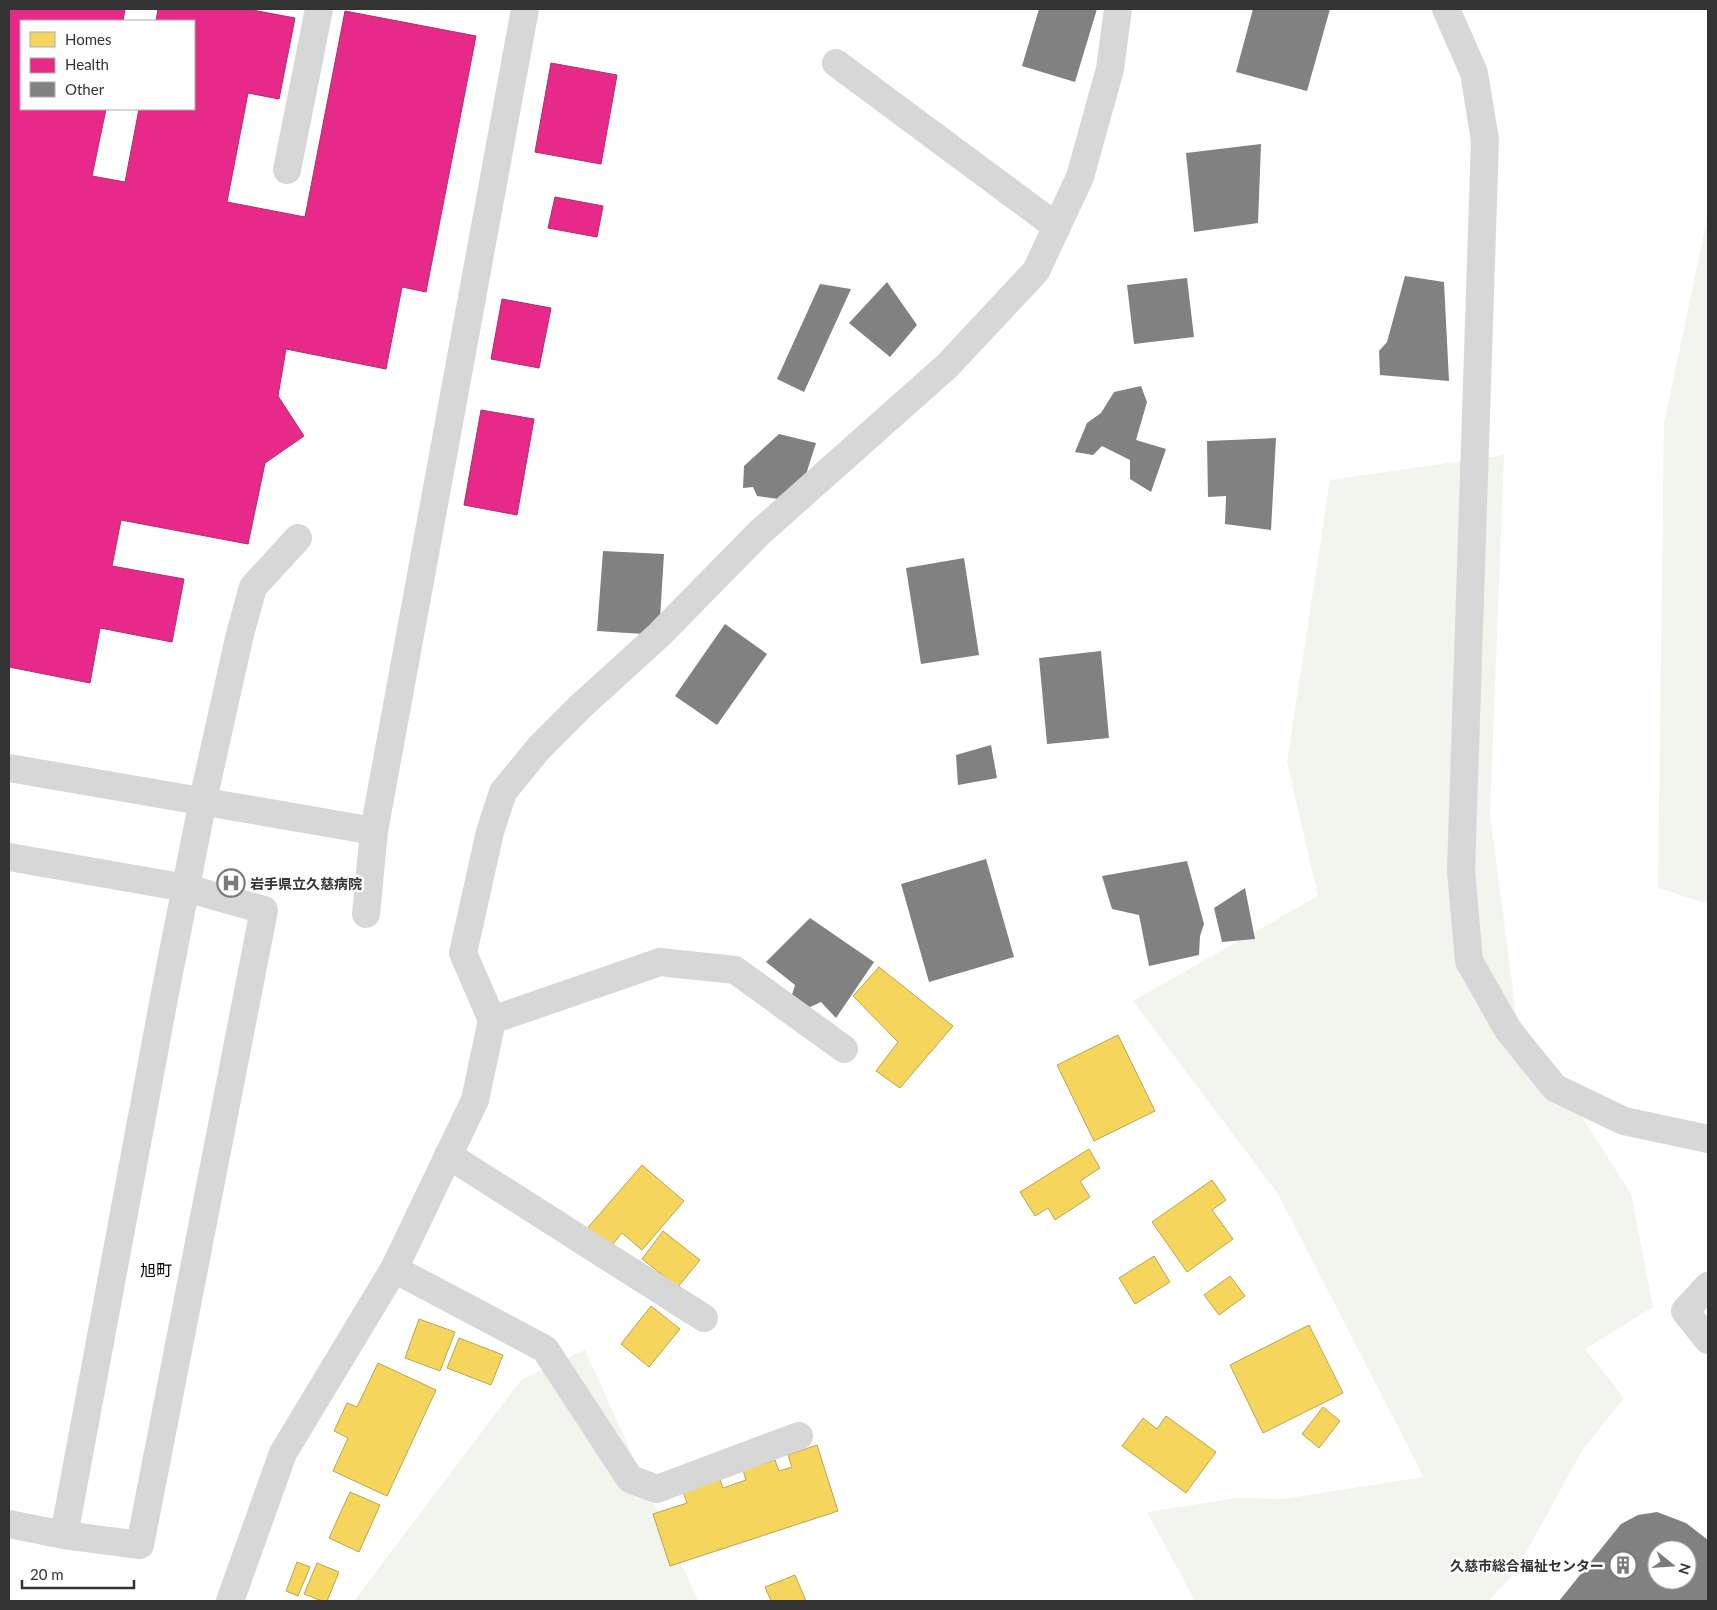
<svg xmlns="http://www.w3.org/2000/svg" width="1717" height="1610" font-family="Lato,'Noto Sans JP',sans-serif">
<rect width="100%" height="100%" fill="#fff"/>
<path fill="#f1f5ed" d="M 1708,215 L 1708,904 L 1658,888 L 1664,424 Z
M 1504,455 L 1490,814 L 1516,1014 L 1631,1194 L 1653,1307 L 1585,1349 L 1624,1398 L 1583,1449 L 1514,1574 L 1488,1601 L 1195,1601 L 1147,1512 L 1237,1498 L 1283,1499 L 1424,1477 L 1278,1194 L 1133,1001 L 1318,896 L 1287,762 L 1330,480 Z
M 585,1350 L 698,1601 L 354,1601 L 522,1379 Z"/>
<path fill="#f6d55c" stroke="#bca450" d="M 879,967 L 953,1026 L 900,1088 L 876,1071 L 898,1042 L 853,996 Z
M 1118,1035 L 1155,1111 L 1094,1141 L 1057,1065 Z
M 1089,1149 L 1100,1168 L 1080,1181 L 1090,1197 L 1055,1220 L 1048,1208 L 1035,1216 L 1020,1192 Z
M 642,1165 L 684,1201 L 642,1250 L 622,1233 L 608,1250 L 585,1231 Z
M 1212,1180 L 1226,1200 L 1212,1210 L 1233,1239 L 1187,1272 L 1152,1222 Z
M 663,1231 L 700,1260 L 678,1287 L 642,1259 Z
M 1154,1256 L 1170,1282 L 1135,1304 L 1119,1278 Z
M 1230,1276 L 1245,1296 L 1219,1315 L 1204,1295 Z
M 651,1306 L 680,1329 L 649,1367 L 621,1344 Z
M 419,1319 L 455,1332 L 440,1371 L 405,1358 Z
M 1309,1325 L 1343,1393 L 1263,1433 L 1230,1365 Z
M 459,1338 L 503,1355 L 491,1385 L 447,1368 Z
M 378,1363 L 436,1390 L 387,1496 L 333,1471 L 348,1438 L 334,1431 L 347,1403 L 357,1407 Z
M 1323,1407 L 1340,1421 L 1319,1448 L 1302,1434 Z
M 1166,1416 L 1216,1452 L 1186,1493 L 1122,1446 L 1143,1418 L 1157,1429 Z
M 817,1445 L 838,1511 L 670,1566 L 653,1514 L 687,1503 L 681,1486 L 718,1474 L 723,1488 L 746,1480 L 743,1470 L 775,1460 L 779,1471 L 792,1467 L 788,1455 Z
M 350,1492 L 380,1505 L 359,1552 L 329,1538 Z
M 297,1562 L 310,1567 L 298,1596 L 286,1591 Z
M 317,1563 L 339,1572 L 327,1601 L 322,1601 L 304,1594 Z
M 795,1575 L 806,1601 L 771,1601 L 765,1587 Z"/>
<path fill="#e7298a" stroke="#b12c70" d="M 9,9 L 125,9 L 123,21 L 21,21 L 21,109 L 106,109 L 92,176 L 125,182 L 139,109 L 194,109 L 194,21 L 156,21 L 158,9 L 247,9 L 295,18 L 279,99 L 248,93 L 227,202 L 305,217 L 345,11 L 476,36 L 426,292 L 402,287 L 386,369 L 286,349 L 278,396 L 304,436 L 265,463 L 248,544 L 121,520 L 112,566 L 184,579 L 172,642 L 100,628 L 90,683 L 9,667 Z
M 551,63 L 617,75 L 601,164 L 535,152 Z
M 555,197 L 603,206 L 597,237 L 548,228 Z
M 502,299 L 551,308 L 539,368 L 491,359 Z
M 481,410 L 534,419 L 517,515 L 464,505 Z"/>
<path fill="#818181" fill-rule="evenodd" d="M 1039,9 L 1097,9 L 1075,82 L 1022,66 Z
M 1253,9 L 1330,9 L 1307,91 L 1236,72 Z
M 1261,144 L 1258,223 L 1194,232 L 1186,153 Z
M 1405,276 L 1444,282 L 1449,381 L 1380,375 L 1379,351 L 1387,342 Z
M 1187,278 L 1194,337 L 1134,344 L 1127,285 Z
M 887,282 L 917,325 L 890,357 L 849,323 Z
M 820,284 L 851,289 L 804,392 L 777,379 Z
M 1141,386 L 1147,402 L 1136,440 L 1166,449 L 1151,492 L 1130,479 L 1130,460 L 1102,446 L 1093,455 L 1075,452 L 1087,423 L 1101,413 L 1114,392 Z
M 779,434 L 816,443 L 803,484 L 786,500 L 757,496 L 753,487 L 743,488 L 744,466 Z
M 1276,438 L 1271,530 L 1225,524 L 1226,496 L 1208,497 L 1207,441 Z
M 603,551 L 664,554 L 659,635 L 597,631 Z
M 964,558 L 979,655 L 921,664 L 906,568 Z
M 725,624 L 767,654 L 717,725 L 675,696 Z
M 1101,651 L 1109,738 L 1047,744 L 1039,658 Z
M 991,745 L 997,778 L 958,785 L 956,755 Z
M 986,859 L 1014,957 L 929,982 L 901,884 Z
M 1187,861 L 1204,924 L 1200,936 L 1199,955 L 1149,966 L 1139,915 L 1112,909 L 1102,876 Z
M 1245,888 L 1255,939 L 1222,942 L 1214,908 Z
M 810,918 L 874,962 L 836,1018 L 821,1002 L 808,1008 L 791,998 L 795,985 L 766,962 Z
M 1657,1512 L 1686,1523 L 1708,1540 L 1708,1601 L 1559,1601 L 1621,1524 L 1638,1515 ZM 1657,1550 L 1687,1550 L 1687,1580 L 1657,1580 Z"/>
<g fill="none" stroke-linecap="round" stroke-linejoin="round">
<path stroke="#d7d7d7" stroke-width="28" d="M 1446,9 L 1474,73 L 1485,140 L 1461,871 L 1469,961 L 1508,1030 L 1555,1088 L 1624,1121 L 1708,1139
M 836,63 L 1057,227
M 287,170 L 319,9
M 9,768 L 374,831
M 9,857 L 186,888 L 264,910 L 140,1545 L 64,1535 L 9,1524
M 366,914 L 374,831 L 525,9
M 492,1020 L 660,962 L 735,970 L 844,1049
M 448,1155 L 704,1318
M 394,1269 L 545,1349 L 630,1479 L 657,1489 L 799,1436
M 1708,1286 L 1685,1311 L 1708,1340
M 64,1535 L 165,993 L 203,800 L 240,634 L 253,587 L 298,538
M 230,1601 L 283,1453 L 394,1269 L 475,1100 L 492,1020 L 463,953 L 490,832 L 503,792 L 539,748 L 581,706 L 659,635 L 758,534 L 947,366 L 1036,271 L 1080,177 L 1110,69 L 1118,9"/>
</g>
<defs>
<g id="hospital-ring" transform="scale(1.4375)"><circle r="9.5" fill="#fff" stroke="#7a7a7a" stroke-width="1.5"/><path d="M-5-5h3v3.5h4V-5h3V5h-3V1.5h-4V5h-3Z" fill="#7a7a7a"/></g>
<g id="building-ring" transform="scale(1.4375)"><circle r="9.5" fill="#fff" stroke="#7a7a7a" stroke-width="1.5"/><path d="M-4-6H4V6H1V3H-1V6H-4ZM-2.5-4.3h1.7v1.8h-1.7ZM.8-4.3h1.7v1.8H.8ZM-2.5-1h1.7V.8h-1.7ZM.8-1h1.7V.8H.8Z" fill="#7a7a7a"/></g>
</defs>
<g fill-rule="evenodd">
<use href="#hospital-ring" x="231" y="883"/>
<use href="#building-ring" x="1623" y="1565"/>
</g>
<g text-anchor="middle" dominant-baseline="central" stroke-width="5" stroke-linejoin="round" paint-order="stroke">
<g font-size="14" font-weight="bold" fill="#333" stroke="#fff" text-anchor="start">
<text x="250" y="883">岩手県立久慈病院</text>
<text x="1604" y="1565" text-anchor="end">久慈市総合福祉センター</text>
</g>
<g font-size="16" fill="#000" stroke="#fff">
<text x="156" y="1269">旭町</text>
</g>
</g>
<rect width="1717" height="1610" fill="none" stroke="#333333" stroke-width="20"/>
<rect x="20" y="20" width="175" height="90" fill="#ffffff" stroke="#adadad"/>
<rect x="30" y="32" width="25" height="15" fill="#f6d55c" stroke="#adadad"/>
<text x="65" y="45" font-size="15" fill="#333333">Homes</text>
<rect x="30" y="58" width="25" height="15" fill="#e7298a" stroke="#adadad"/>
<text x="65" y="70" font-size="15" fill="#333333">Health</text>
<rect x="30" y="82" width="25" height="15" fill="#818181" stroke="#adadad"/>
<text x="65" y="95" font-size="15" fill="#333333">Other</text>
<g transform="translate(1672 1565) rotate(107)"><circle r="24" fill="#ffffff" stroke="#adadad"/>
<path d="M0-4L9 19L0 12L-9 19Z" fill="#7a7a7a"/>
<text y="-8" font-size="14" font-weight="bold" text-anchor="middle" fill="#333333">N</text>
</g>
<path d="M22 1580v8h112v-8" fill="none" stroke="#333333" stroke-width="2.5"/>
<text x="30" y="1580" font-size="15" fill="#333333" stroke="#ffffff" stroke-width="4" paint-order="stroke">20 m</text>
</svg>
